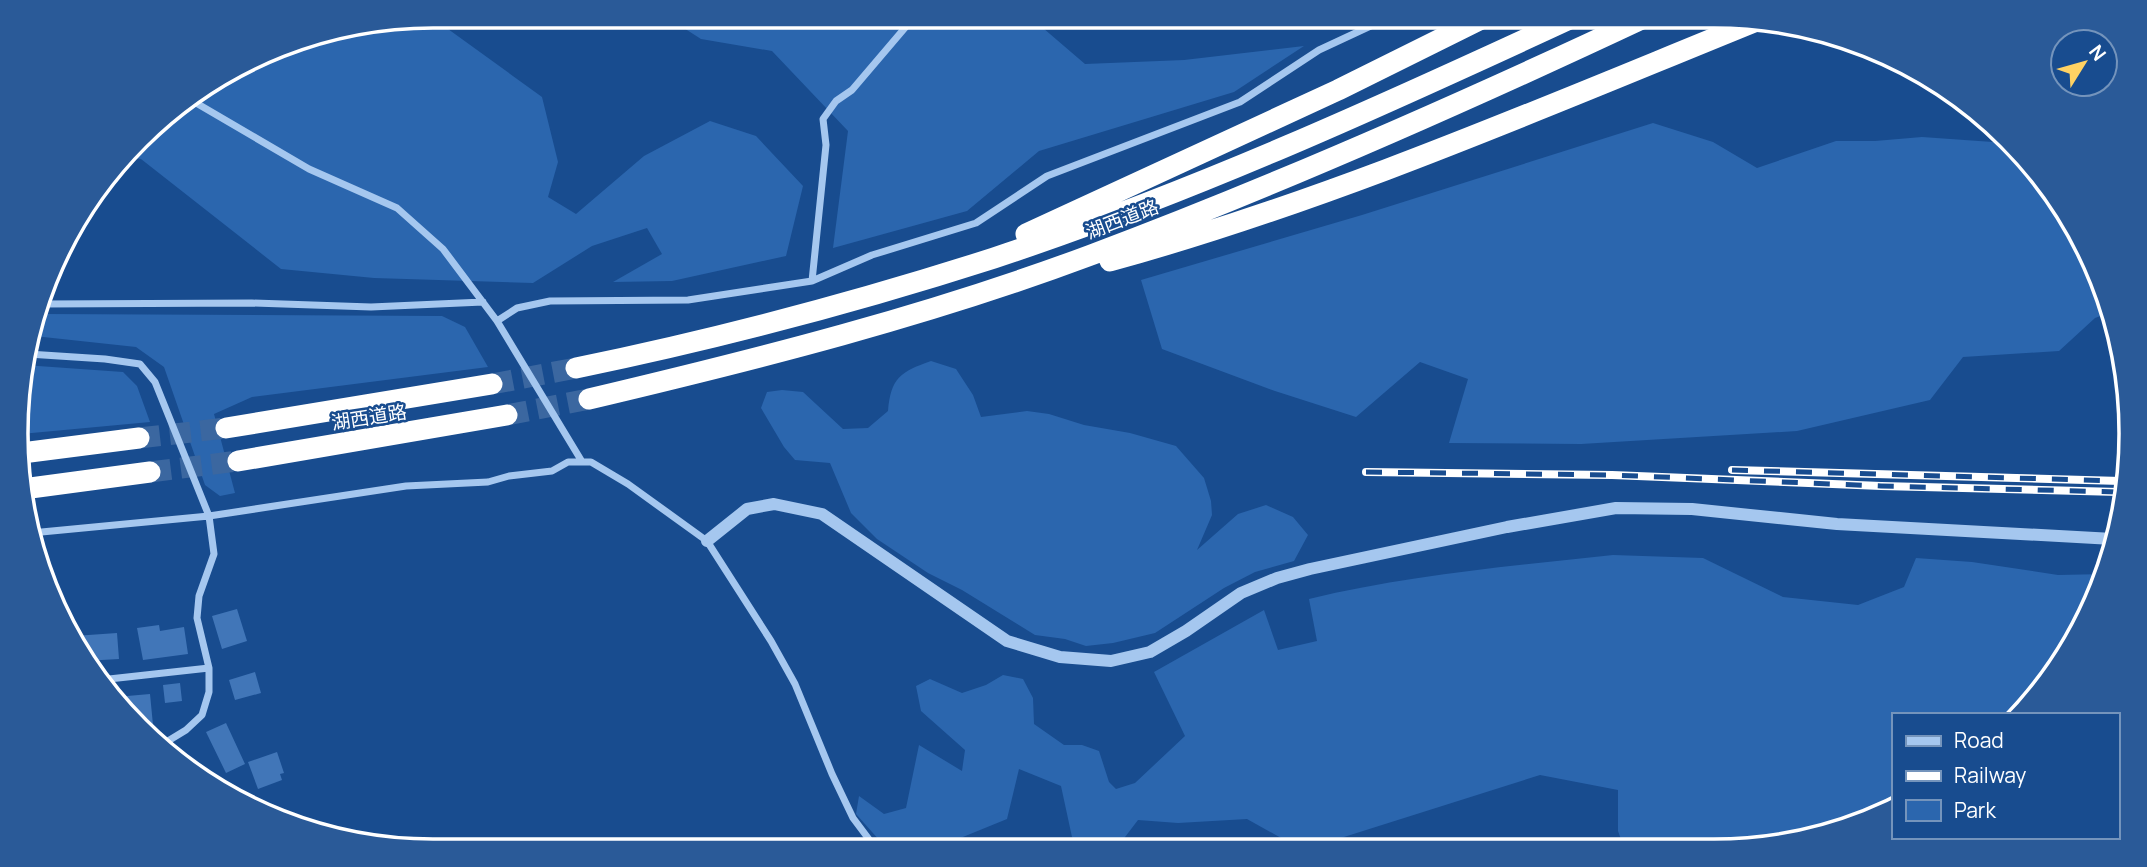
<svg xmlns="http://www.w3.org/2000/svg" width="2147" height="867" font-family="Manrope,'Noto Sans JP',sans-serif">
<rect width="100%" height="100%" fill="#184c8f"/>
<path fill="#2b66ae" d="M 430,16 L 542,97 L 558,162 L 548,197 L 576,214 L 644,156 L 710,121 L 756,136 L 803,186 L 786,256 L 672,281 L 613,282 L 662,254 L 647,228 L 592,246 L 533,283 L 374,278 L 281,269 L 141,159 L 127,157 L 158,119 L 299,38 Z
M 665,16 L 1029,16 L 1085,64 L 1184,60 L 1304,46 L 1234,92 L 1039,151 L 967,211 L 833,248 L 848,131 L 772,51 L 701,39 Z
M 1653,123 L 1713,142 L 1757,168 L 1836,141 L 1875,141 L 1922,137 L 2007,143 L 2088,248 L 2106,314 L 2095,318 L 2059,351 L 1963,357 L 1930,400 L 1797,431 L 1581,444 L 1449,443 L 1468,379 L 1420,362 L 1356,417 L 1275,391 L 1162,349 L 1141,280 L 1362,215 Z
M 41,314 L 442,316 L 465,327 L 488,367 L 252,397 L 214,414 L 235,493 L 220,496 L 205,485 L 164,367 L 136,347 L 34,336 Z
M 931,361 L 956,369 L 973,395 L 981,417 L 1027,411 L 1049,414 L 1084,425 L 1130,433 L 1176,446 L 1204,478 L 1211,501 L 1212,515 L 1197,550 L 1238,514 L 1266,505 L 1293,517 L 1308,535 L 1294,561 L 1255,572 L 1224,588 L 1155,633 L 1113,643 L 1086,646 L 1065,639 L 1035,635 L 962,590 L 928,573 L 877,539 L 851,513 L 830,463 L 795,460 L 784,447 L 761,408 L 767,392 L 782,390 L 803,392 L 843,429 L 868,428 L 888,411 C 891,378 900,372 931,361 Z
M 24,365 L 123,372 L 137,386 L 150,422 L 21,434 L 19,379 Z
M 1613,555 L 1703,558 L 1783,597 L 1858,605 L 1904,587 L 1916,558 L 1972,562 L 2058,575 L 2106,574 L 2061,665 L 2018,715 L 1893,715 L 1893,807 L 1874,819 L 1768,848 L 1624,848 L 1618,831 L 1618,790 L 1540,775 L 1306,849 L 1301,849 L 1247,819 L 1178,823 L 1138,820 L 1122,841 L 1122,849 L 1083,849 L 1072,837 L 1061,786 L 1019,769 L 1007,819 L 931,850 L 888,850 L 856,814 L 859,796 L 884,814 L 906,808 L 919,745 L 962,771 L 965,750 L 921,711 L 916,686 L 930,679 L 962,693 L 986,685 L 1003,675 L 1023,679 L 1033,698 L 1034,724 L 1064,745 L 1082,745 L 1099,751 L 1109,782 L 1116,789 L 1135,783 L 1185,736 L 1154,672 L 1264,610 L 1278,650 L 1317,641 L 1309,599 C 1408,575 1512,566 1613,555 Z"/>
<path fill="#4176b8" d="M 237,609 L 247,641 L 222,649 L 212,616 Z
M 159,625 L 160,631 L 184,627 L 188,654 L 143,660 L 137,628 Z
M 117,633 L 119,659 L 84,661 L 74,636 Z
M 255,672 L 261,693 L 235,700 L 229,680 Z
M 180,683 L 182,701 L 165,703 L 163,685 Z
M 150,694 L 153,725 L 142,726 L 116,697 Z
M 226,723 L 245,764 L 226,773 L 206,732 Z
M 277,752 L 284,773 L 280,774 L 282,780 L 258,789 L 248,762 Z"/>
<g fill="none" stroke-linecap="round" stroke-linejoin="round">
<path stroke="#3b67a0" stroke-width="21" stroke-dasharray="21 10" stroke-linecap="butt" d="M 492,384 L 576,368
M 507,415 L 589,399
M 139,438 L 226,428
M 150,472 L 238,461"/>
<path stroke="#a5c7ef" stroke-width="7" d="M 191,100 L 309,169 L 397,208 L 443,249 L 497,321 L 581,460
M 812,281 L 826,145 L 823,119 L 836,101 L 852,90 L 915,16
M 45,304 L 252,303 L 371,307 L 483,302
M 497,321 L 517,308 L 550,301 L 688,300 L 812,281 L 872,255 L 976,223 L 1047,176 L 1240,102 L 1319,50 L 1392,16
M 28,354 L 105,359 L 140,364 L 155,382 L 209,516 L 214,554 L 199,596 L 197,618 L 209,668 L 209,692 L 202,715 L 186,730 L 163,744 L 163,748
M 31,533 L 209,516 L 406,486 L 488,482 L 509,476 L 552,471 L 568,462 L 591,462 L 628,484 L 707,541 L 771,641 L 795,684 L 832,774 L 853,818 L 877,850
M 100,680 L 209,668"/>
<path stroke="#a5c7ef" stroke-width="12" d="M 707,541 L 747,509 L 774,504 L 822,514 L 1007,641 L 1060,657 L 1111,661 L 1150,652 L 1186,631 L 1241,593 L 1277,578 L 1310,569 L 1507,527 L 1616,508 L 1692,509 L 1837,524 L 2113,539"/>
<path stroke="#fff" stroke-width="21" d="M 1026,234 L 1338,90 L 1487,16
M 1110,261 C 1331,200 1542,108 1754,22
M 576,368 C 717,339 857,302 994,258 C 1194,192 1386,104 1576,16
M 589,399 C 758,359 928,316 1091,255 C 1281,184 1465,102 1648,16
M 226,428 L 492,384
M 22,453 L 139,438
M 238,461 L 507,415
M 23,489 L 150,472"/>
<g stroke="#fff" stroke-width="8">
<path id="rail" d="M 1732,470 L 2121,481
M 1366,472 L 1612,475 L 1881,486 L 2119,492"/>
</g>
<use href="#rail" stroke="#184c8f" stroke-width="5" stroke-dasharray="16" stroke-linecap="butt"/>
</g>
<g text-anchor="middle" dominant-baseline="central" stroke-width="5" stroke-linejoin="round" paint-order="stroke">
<g font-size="19" fill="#fff" stroke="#184c8f">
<text transform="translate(1122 219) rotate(-21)">湖西道路</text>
<text transform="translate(369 417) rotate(-9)">湖西道路</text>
</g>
</g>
<path d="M0 0H2147V867H0ZM433 28H1714A405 405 0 0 1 2119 433V434A405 405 0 0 1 1714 839H433A405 405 0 0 1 28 434V433A405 405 0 0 1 433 28Z" fill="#2a5a98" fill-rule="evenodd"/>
<path fill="none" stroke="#fff" stroke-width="3.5" d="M433 28H1714A405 405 0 0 1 2119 433V434A405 405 0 0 1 1714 839H433A405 405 0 0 1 28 434V433A405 405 0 0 1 433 28Z"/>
<rect x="1892" y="713" width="228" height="126" fill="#184c8f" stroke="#7494bc" stroke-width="2"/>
<rect x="1906" y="736" width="35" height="10" fill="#a5c7ef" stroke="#7494bc" stroke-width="2"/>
<text x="1954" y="748" font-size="21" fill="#ffffff">Road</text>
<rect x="1906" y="771" width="35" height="10" fill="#ffffff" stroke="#7494bc" stroke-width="2"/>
<text x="1954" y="783" font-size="21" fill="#ffffff">Railway</text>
<rect x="1906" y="800" width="35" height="21" fill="#2b66ae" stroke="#7494bc" stroke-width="2"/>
<text x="1954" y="818" font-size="21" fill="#ffffff">Park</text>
<g transform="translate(2084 63) rotate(53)"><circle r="33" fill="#184c8f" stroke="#7494bc" stroke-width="2"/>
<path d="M0-5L12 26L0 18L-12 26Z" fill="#ffd263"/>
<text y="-10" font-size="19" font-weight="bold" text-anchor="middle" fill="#ffffff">N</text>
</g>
</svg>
